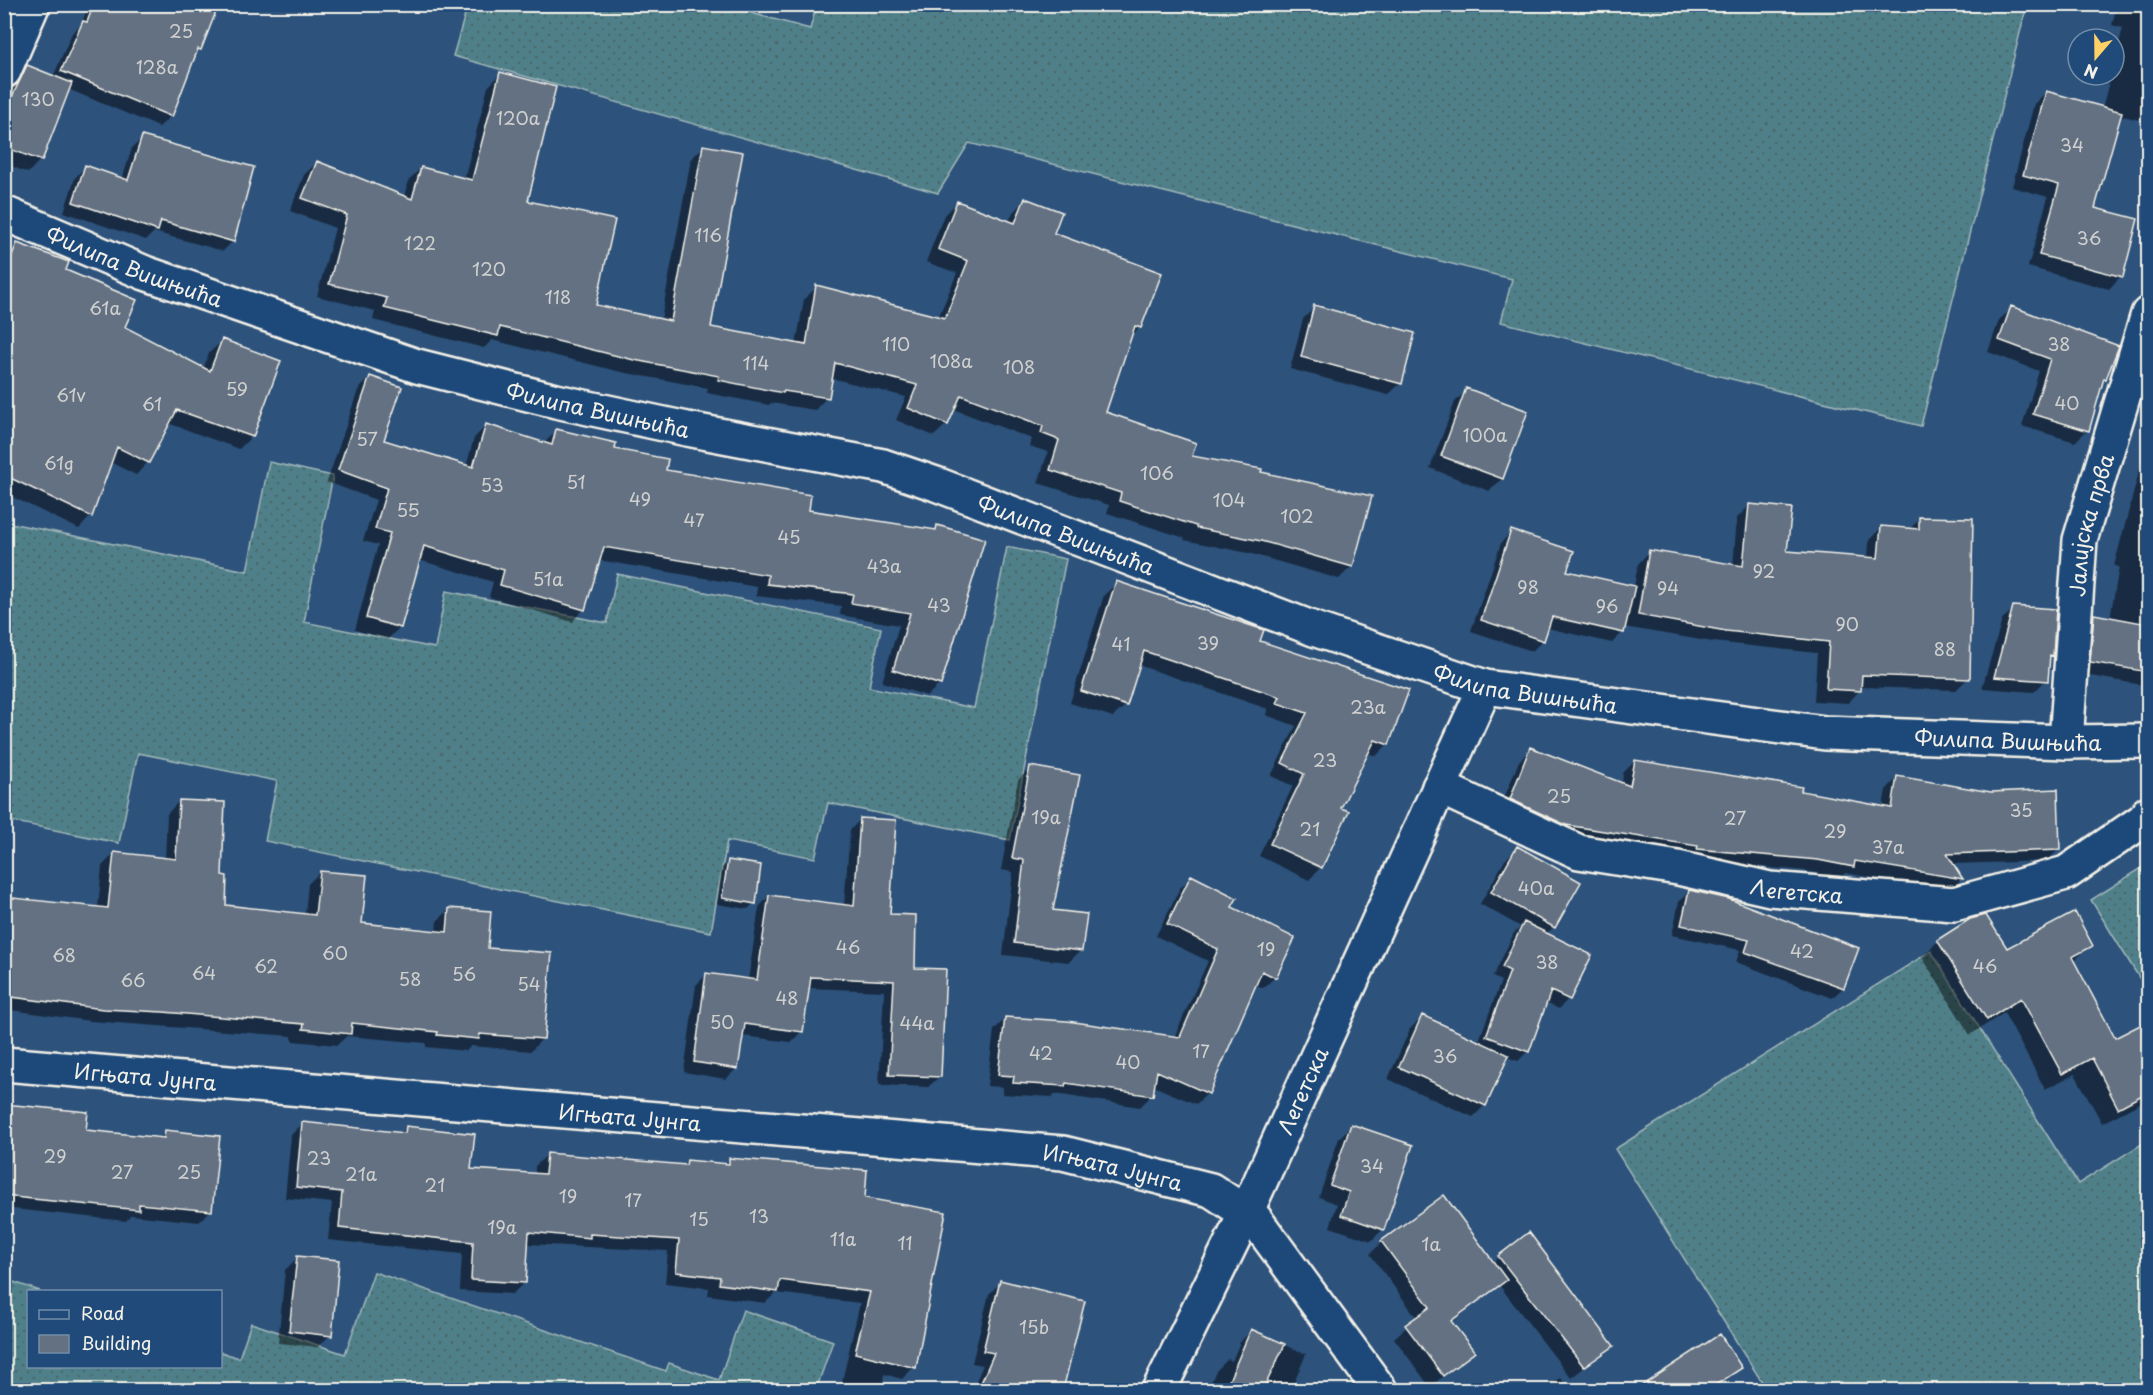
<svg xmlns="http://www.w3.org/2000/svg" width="2153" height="1395" font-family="'Playpen Sans',sans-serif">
<defs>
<pattern id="garden-dots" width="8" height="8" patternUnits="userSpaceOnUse" patternTransform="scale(1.5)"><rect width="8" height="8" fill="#4f808a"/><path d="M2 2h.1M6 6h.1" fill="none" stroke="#4c676b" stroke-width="1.8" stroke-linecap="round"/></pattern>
</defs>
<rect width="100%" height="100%" fill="#2d527c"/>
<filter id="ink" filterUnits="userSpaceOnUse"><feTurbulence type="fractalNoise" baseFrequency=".0167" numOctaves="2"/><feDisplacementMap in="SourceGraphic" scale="12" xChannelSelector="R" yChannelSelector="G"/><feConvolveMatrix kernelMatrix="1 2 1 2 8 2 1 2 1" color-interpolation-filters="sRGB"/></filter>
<g filter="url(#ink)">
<path fill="url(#garden-dots)" stroke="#a2b8b9" stroke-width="1.5" d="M 468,4 L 722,5 L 810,29 L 817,4 L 2027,5 L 1921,426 L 1501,322 L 1512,279 L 969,143 L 938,193 L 453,56 Z
M 269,462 L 333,476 L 304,622 L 435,648 L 446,591 L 607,623 L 617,574 L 881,628 L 869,687 L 974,708 L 1007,547 L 1066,559 L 1010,840 L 828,803 L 815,858 L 727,841 L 711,932 L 265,841 L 277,781 L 138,753 L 119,843 L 5,820 L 5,522 L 247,571 Z
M 2148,864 L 2148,992 L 2091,900 Z
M 1931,951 L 2078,1184 L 2148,1140 L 2148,1390 L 1767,1390 L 1615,1149 Z
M 374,1272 L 666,1371 L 669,1363 L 719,1380 L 743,1310 L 833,1341 L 816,1390 L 5,1390 L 5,1279 L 40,1291 L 28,1292 L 28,1366 L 220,1366 L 221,1352 L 239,1358 L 251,1323 L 345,1354 Z"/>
<path fill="#0007" d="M 89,4 L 196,4 L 200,49 L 194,55 L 171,116 L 159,127 L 68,89 L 40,160 L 28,173 L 4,163 L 4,91 L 9,90 L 15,79 L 27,67 L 53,77 L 72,33 L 81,25 Z
M 2117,4 L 2148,4 L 2148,122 L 2119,115 L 2094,209 L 2121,276 L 2109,289 L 2028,267 L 2048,197 L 2012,187 L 2034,104 L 2046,92 L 2102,108 L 2111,75 L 2114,75 L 2114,62 L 2123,28 L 2112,25 Z
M 500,74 L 526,202 L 594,307 L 661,320 L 691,159 L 704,146 L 710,328 L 796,345 L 804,299 L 817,287 L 938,318 L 957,273 L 926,262 L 944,215 L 957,202 L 1009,222 L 1013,212 L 1026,200 L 1052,234 L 1140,327 L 1129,338 L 1104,413 L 1190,457 L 1260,474 L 1352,566 L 1339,579 L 1248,553 L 1184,540 L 1185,538 L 1107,513 L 1109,505 L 1038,483 L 1048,452 L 1029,446 L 1032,439 L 953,409 L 947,424 L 934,436 L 896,420 L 906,397 L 831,378 L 827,397 L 815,410 L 771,403 L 769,405 L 707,393 L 708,388 L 621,372 L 492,340 L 484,348 L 373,320 L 375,311 L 317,296 L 335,228 L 290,211 L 304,175 L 317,162 L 404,197 L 408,181 L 421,168 L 464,179 L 488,87 Z
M 143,138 L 233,241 L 223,251 L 154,232 L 146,240 L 64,212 L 75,178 L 85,167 L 122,180 L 132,148 Z
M 17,245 L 64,270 L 123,328 L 203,370 L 209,353 L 222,341 L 252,436 L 239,449 L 168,423 L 148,462 L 136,475 L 110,462 L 91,516 L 79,529 L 4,493 L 4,258 Z
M 1315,307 L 1401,383 L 1388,395 L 1290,369 L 1303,319 Z
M 2012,308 L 2117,347 L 2108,377 L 2101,384 L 2087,430 L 2075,442 L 2022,426 L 2039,371 L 1988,352 L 1999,320 Z
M 2148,366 L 2148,403 L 2134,399 Z
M 370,378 L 382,441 L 466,467 L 474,438 L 486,426 L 544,443 L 557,431 L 664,471 L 807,512 L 934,531 L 938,527 L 940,684 L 927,696 L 882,682 L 899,625 L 840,615 L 841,606 L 756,596 L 757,587 L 598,560 L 584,609 L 572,622 L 489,597 L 493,582 L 419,560 L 400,627 L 388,639 L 355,630 L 378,545 L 363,541 L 376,500 L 327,482 L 358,390 Z
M 1467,390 L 1526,412 L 1502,479 L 1489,491 L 1430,468 L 1455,402 Z
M 2148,438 L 2148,686 L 2079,674 L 2082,627 L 2094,615 L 2110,618 L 2119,567 L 2114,566 Z
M 1750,505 L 1786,552 L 1868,559 L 1869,540 L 1881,528 L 1908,530 L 1920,519 L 1968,678 L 1956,690 L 1860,687 L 1860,690 L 1848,703 L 1814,701 L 1817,653 L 1713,642 L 1624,627 L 1623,632 L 1612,643 L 1547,628 L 1543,640 L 1532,651 L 1471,631 L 1501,543 L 1511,532 L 1565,572 L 1634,587 L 1638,564 L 1650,551 L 1733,566 L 1737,518 Z
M 1117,583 L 1258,642 L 1388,744 L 1376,756 L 1367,753 L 1339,808 L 1321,867 L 1309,880 L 1259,856 L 1293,786 L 1271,776 L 1296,726 L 1266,715 L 1268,709 L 1138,665 L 1126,705 L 1113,717 L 1070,703 L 1104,595 Z
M 2014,608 L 2052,655 L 2048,659 L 2046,680 L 2034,692 L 1982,688 L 2002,620 Z
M 1531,749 L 1622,784 L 1623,773 L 1635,761 L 1883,807 L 1886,790 L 1897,778 L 2059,849 L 2047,861 L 1952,864 L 1961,879 L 1950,891 L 1845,873 L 1841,878 L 1806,871 L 1686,860 L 1553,837 L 1499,811 L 1519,761 Z
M 1031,767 L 1051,912 L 1081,950 L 1069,962 L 1003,955 L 1013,872 L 1001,870 L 1018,780 Z
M 179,801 L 220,877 L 225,906 L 305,915 L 308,884 L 320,872 L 361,924 L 436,932 L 437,921 L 450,909 L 486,949 L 543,1038 L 531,1051 L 471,1046 L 466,1051 L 426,1047 L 426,1043 L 347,1036 L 337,1045 L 292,1041 L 292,1036 L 90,1021 L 4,1009 L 4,896 L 98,908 L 102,866 L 114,854 L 165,860 L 167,814 Z
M 861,819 L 939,1077 L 928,1087 L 879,1085 L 884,991 L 808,988 L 801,1032 L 791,1042 L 742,1036 L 737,1068 L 726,1079 L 684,1072 L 696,985 L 707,974 L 748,981 L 759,907 L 769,896 L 844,906 L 850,830 Z
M 1517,848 L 1554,927 L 1546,934 L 1590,955 L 1568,999 L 1559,1009 L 1546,1003 L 1528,1051 L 1518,1061 L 1507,1057 L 1485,1105 L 1473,1117 L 1388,1079 L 1410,1029 L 1422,1017 L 1478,1043 L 1501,981 L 1493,977 L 1514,933 L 1521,927 L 1480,904 L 1505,860 Z
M 728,862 L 754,903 L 748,909 L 717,904 L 722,868 Z
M 1192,877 L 1230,908 L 1275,977 L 1263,988 L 1254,984 L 1208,1093 L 1196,1104 L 1153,1086 L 1152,1095 L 1140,1107 L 1055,1094 L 1052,1097 L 1002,1094 L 1003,1087 L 987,1086 L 994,1030 L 1006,1018 L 1174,1038 L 1208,961 L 1156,936 L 1180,888 Z
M 1689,891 L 1857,949 L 1843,988 L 1832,998 L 1736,962 L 1740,950 L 1672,935 L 1679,902 Z
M 1971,920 L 2007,949 L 2091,945 L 2073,962 L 2115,1041 L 2148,1023 L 2148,1099 L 2102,1123 L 2075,1074 L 2045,1089 L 2004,1013 L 1970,1035 L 1922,957 L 1938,941 Z
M 4,1089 L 13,1090 L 11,1106 L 84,1131 L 159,1139 L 166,1132 L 211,1210 L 199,1222 L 131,1215 L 126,1221 L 4,1208 Z
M 303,1123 L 400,1134 L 406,1128 L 469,1170 L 535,1175 L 535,1166 L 547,1155 L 682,1166 L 687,1161 L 724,1165 L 730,1159 L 863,1200 L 914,1367 L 902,1379 L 884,1374 L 882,1390 L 840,1390 L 860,1303 L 776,1293 L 765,1303 L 708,1295 L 709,1288 L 665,1283 L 668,1251 L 527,1244 L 524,1283 L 512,1294 L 460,1291 L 462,1254 L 328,1240 L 332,1203 L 285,1198 L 291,1135 Z
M 1351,1126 L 1383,1229 L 1371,1241 L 1330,1227 L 1337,1204 L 1319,1197 L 1339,1138 Z
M 1382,1242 L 1493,1263 L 1499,1257 L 1612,1346 L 1571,1378 L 1499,1285 L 1451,1323 L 1473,1352 L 1430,1387 L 1394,1338 L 1417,1318 L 1370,1254 Z
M 298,1257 L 330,1335 L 318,1347 L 278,1343 L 285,1270 Z
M 1001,1282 L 1083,1302 L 1061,1390 L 972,1390 L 983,1365 L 972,1363 L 989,1294 Z
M 1251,1331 L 1306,1354 L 1291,1390 L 1207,1390 L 1216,1371 L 1228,1359 L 1232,1361 L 1240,1342 Z
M 1741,1368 L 1713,1390 L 1659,1390 L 1654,1384 Z
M 1561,1378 L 1569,1390 L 1542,1390 Z"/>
<path fill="#647183" stroke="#f4f1e8" stroke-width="1.5" d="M 94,4 L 219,4 L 201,50 L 198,49 L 172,117 L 61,71 L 83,21 L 87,22 Z
M 27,65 L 72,83 L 42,161 L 4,147 L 4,114 Z
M 500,72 L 556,87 L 528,201 L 615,220 L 596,305 L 671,321 L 703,145 L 743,152 L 711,327 L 806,345 L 816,285 L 945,318 L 968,261 L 938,249 L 957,201 L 1015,223 L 1025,198 L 1062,212 L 1054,233 L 1162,273 L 1141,328 L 1135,326 L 1106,412 L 1196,443 L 1192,456 L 1262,469 L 1261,472 L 1372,496 L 1353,567 L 1261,541 L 1196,528 L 1196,526 L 1119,501 L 1121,493 L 1050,470 L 1059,440 L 1041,433 L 1043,426 L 961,395 L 948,425 L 908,408 L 917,385 L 835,363 L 829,398 L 784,391 L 783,393 L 718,380 L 719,376 L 634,360 L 500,327 L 498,336 L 384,308 L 387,298 L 329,284 L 347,215 L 302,198 L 317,161 L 412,199 L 421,167 L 472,180 Z
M 2046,91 L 2122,112 L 2095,208 L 2138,219 L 2123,277 L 2039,255 L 2059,185 L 2023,175 Z
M 142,136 L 254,167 L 234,242 L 161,221 L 158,231 L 73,202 L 85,165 L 128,180 Z
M 17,243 L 69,262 L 66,270 L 137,300 L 125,327 L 210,371 L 222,339 L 281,361 L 253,437 L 177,410 L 149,463 L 117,447 L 92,517 L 4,475 L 4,275 Z
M 1314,305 L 1415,333 L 1402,384 L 1301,357 Z
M 2011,306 L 2119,346 L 2106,379 L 2104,378 L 2089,431 L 2033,414 L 2050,359 L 1999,340 Z
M 370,376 L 402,387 L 384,440 L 473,467 L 486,424 L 552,445 L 556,429 L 616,443 L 615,449 L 668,459 L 666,470 L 811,495 L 809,510 L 936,530 L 937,525 L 985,539 L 941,685 L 893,670 L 910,613 L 851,603 L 853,594 L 767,584 L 768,575 L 604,547 L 585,610 L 500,585 L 504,570 L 424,546 L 401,628 L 366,618 L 390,533 L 375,529 L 387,488 L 338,470 Z
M 1466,388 L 1528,411 L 1503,479 L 1441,456 Z
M 1749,504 L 1792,508 L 1787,551 L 1878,558 L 1881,526 L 1919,529 L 1919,517 L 1973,518 L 1970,679 L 1862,675 L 1861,691 L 1826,689 L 1829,642 L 1726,631 L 1638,615 L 1649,550 L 1743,566 Z
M 1511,530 L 1574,551 L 1567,571 L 1635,586 L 1624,633 L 1552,617 L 1544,641 L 1481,620 Z
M 1116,581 L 1264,630 L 1260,641 L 1409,690 L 1389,745 L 1375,740 L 1341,808 L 1349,811 L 1322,868 L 1270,844 L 1304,774 L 1282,763 L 1307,713 L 1277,703 L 1280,697 L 1144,651 L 1127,706 L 1081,691 Z
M 2013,606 L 2056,609 L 2053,656 L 2050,655 L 2048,681 L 1994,677 Z
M 2094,614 L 2148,624 L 2142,671 L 2090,662 Z
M 1530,747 L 1630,786 L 1635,760 L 1802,787 L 1801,791 L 1892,808 L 1897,776 L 1991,792 L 2058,789 L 2060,850 L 1947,854 L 1963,879 L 1855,861 L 1854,867 L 1818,860 L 1697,849 L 1698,846 L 1566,825 L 1510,799 Z
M 1030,766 L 1080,775 L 1053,910 L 1087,914 L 1082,951 L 1014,943 L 1024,860 L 1012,858 Z
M 179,800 L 225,802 L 222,875 L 227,876 L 226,905 L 315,915 L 320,871 L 367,875 L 362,923 L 447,932 L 449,908 L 491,911 L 488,948 L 552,953 L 544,1039 L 480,1034 L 479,1039 L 437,1035 L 438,1032 L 352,1023 L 351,1034 L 303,1029 L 304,1024 L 163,1012 L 103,1009 L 4,996 L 4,897 L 108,908 L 114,852 L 176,859 Z
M 860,818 L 896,820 L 890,914 L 916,915 L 915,968 L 946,969 L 941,1077 L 889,1075 L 894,981 L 811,977 L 803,1032 L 745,1024 L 738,1069 L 694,1062 L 706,973 L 757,980 L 769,895 L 854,906 Z
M 1517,846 L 1581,882 L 1555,928 L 1491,892 Z
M 728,860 L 761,865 L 756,904 L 722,898 Z
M 1191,875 L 1237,898 L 1232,907 L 1295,938 L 1276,978 L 1262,971 L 1209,1094 L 1157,1071 L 1153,1096 L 1066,1083 L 1065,1086 L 1013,1083 L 1014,1076 L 998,1075 L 1005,1017 L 1067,1021 L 1180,1037 L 1218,949 L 1167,924 Z
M 1689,890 L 1729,899 L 1859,948 L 1844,988 L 1745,952 L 1749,940 L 1681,925 Z
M 2075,912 L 2093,946 L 2072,957 L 2115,1038 L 2148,1021 L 2148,1092 L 2118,1108 L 2092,1058 L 2062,1074 L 2021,998 L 1987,1020 L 1937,940 L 1970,919 L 1986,915 L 2007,948 Z
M 1524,922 L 1592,955 L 1570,1000 L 1551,991 L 1529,1052 L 1486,1036 L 1510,971 L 1502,967 Z
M 1422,1015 L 1509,1055 L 1486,1106 L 1399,1067 Z
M 4,1104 L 88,1112 L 86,1130 L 164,1138 L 165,1130 L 220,1136 L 212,1211 L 139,1204 L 139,1210 L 4,1196 Z
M 302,1122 L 405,1133 L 406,1126 L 475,1134 L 471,1169 L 545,1174 L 547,1153 L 686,1165 L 687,1160 L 729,1164 L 729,1158 L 867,1170 L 865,1198 L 946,1212 L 916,1368 L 855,1353 L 870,1292 L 780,1280 L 778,1292 L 719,1284 L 720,1277 L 676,1272 L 679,1240 L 590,1234 L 590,1238 L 529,1232 L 526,1283 L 471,1280 L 473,1242 L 339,1228 L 342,1192 L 296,1187 Z
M 1351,1124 L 1413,1145 L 1384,1230 L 1341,1215 L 1349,1192 L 1330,1185 Z
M 1444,1195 L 1507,1280 L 1451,1321 L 1475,1352 L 1443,1376 L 1405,1325 L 1430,1307 L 1381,1241 Z
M 1529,1232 L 1614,1346 L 1584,1367 L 1498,1256 Z
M 297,1256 L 339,1260 L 332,1336 L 289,1331 Z
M 1000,1280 L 1085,1301 L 1063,1390 L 978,1390 L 994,1353 L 983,1351 Z
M 1251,1329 L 1285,1344 L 1263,1390 L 1225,1390 Z
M 1720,1334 L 1742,1368 L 1708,1390 L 1635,1390 Z"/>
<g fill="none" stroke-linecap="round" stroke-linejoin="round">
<g stroke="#f4f1e8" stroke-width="38">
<g id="minor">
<path d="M 4,71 L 33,4"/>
<path id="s1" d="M 4,213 L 145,273 L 417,366 L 556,401 L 687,429 L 883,466 L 936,484 L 1314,629 L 1485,687 L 1825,733 L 2066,742 L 2148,741"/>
<path id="s2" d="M 2066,742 L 2080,540 L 2148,314"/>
<path id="s3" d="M 1439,787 L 1579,852 L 1678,868 L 1770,889 L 1954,904 L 2066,873 L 2145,819 L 2148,813"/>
<path id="s4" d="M 4,1064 L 1063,1153 L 1211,1190 L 1255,1219 L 1380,1390"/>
<path id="s5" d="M 1159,1390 L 1246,1213 L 1485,687"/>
</g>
</g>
<use href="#minor" stroke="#1f4a7a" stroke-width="33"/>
</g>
</g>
<g text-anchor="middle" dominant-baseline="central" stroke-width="6" stroke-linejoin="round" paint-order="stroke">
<g font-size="18" fill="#d0d1cf">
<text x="181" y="30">25</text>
<text x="157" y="66">128a</text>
<text x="38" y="98">130</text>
<text x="518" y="117">120a</text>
<text x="2072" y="144">34</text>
<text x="708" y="234">116</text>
<text x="2089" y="237">36</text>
<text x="420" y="242">122</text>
<text x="489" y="268">120</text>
<text x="558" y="296">118</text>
<text x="105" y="307">61a</text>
<text x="896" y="343">110</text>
<text x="2059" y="343">38</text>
<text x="951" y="360">108a</text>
<text x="756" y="362">114</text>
<text x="1019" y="366">108</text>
<text x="237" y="388">59</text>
<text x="71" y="394">61v</text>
<text x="2067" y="402">40</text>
<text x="152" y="403">61</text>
<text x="1485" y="434">100a</text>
<text x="367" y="438">57</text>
<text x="59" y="462">61g</text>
<text x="1157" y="472">106</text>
<text x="576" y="481">51</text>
<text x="492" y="484">53</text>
<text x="640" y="498">49</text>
<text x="1229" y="499">104</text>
<text x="408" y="509">55</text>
<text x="1297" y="515">102</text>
<text x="694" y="519">47</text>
<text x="789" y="536">45</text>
<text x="884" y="565">43a</text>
<text x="1764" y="570">92</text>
<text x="548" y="578">51a</text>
<text x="1528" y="586">98</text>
<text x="1668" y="587">94</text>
<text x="939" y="604">43</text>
<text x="1607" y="605">96</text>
<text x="1847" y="623">90</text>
<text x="1208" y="642">39</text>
<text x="1121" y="643">41</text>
<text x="1945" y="648">88</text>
<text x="1368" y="706">23a</text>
<text x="1325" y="759">23</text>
<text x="1559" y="795">25</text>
<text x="2021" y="809">35</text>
<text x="1046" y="816">19a</text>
<text x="1735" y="817">27</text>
<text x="1310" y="828">21</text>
<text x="1835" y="830">29</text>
<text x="1888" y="846">37a</text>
<text x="1536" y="887">40a</text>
<text x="848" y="946">46</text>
<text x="1266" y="948">19</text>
<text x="1802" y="950">42</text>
<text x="335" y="952">60</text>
<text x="64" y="954">68</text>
<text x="1547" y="961">38</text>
<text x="266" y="965">62</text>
<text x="1985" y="965">46</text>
<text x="204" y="972">64</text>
<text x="464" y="973">56</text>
<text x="410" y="978">58</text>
<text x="133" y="979">66</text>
<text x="529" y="983">54</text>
<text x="787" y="997">48</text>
<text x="722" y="1021">50</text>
<text x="917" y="1022">44a</text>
<text x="1201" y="1050">17</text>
<text x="1041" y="1052">42</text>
<text x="1445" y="1055">36</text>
<text x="1128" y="1061">40</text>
<text x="55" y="1155">29</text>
<text x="319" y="1157">23</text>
<text x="1372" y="1165">34</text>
<text x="122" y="1171">27</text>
<text x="189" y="1171">25</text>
<text x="361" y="1173">21a</text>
<text x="435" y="1184">21</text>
<text x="568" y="1195">19</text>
<text x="633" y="1199">17</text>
<text x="759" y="1215">13</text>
<text x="699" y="1218">15</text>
<text x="502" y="1226">19a</text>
<text x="843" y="1238">11a</text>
<text x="905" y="1242">11</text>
<text x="1431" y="1243">1a</text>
<text x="1034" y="1326">15b</text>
</g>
<g font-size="21" fill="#f4f1e8" stroke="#1f4a7a">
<text stroke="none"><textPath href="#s1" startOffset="141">Филипа Вишњића</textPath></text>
<text stroke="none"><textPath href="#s1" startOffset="627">Филипа Вишњића</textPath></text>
<text stroke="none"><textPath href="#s2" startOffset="219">Јалијска прва</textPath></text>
<text stroke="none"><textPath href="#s1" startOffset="1113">Филипа Вишњића</textPath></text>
<text stroke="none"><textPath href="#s1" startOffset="1599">Филипа Вишњића</textPath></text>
<text stroke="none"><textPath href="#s1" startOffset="2085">Филипа Вишњића</textPath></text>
<text stroke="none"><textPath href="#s3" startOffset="376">Легетска</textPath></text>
<text stroke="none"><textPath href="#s4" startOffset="142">Игњата Јунга</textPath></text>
<text stroke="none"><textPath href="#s5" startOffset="332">Легетска</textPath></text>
<text stroke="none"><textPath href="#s4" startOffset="628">Игњата Јунга</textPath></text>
<text stroke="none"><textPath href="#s4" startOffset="1114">Игњата Јунга</textPath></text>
</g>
</g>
<rect width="2153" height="1395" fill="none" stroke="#1f4a7a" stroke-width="24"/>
<rect x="12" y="12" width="2129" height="1371" fill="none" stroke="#f4f1e8" stroke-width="2" filter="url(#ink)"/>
<rect x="27" y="1290" width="195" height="78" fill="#1f4a7a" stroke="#748da6" stroke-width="1.5"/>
<rect x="39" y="1310" width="30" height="9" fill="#1f4a7a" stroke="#748da6" stroke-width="1.5"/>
<text x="81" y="1320" font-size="18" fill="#f4f1e8">Road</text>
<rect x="39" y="1335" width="30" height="18" fill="#647183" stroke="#748da6" stroke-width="1.5"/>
<text x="81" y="1350" font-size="18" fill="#f4f1e8">Building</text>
<g transform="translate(2096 57) rotate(200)"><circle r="28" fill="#1f4a7a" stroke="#748da6" stroke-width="1.5"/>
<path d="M0-4.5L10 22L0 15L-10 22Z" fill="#ffd166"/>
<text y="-9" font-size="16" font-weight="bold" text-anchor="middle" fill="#f4f1e8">N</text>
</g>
</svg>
